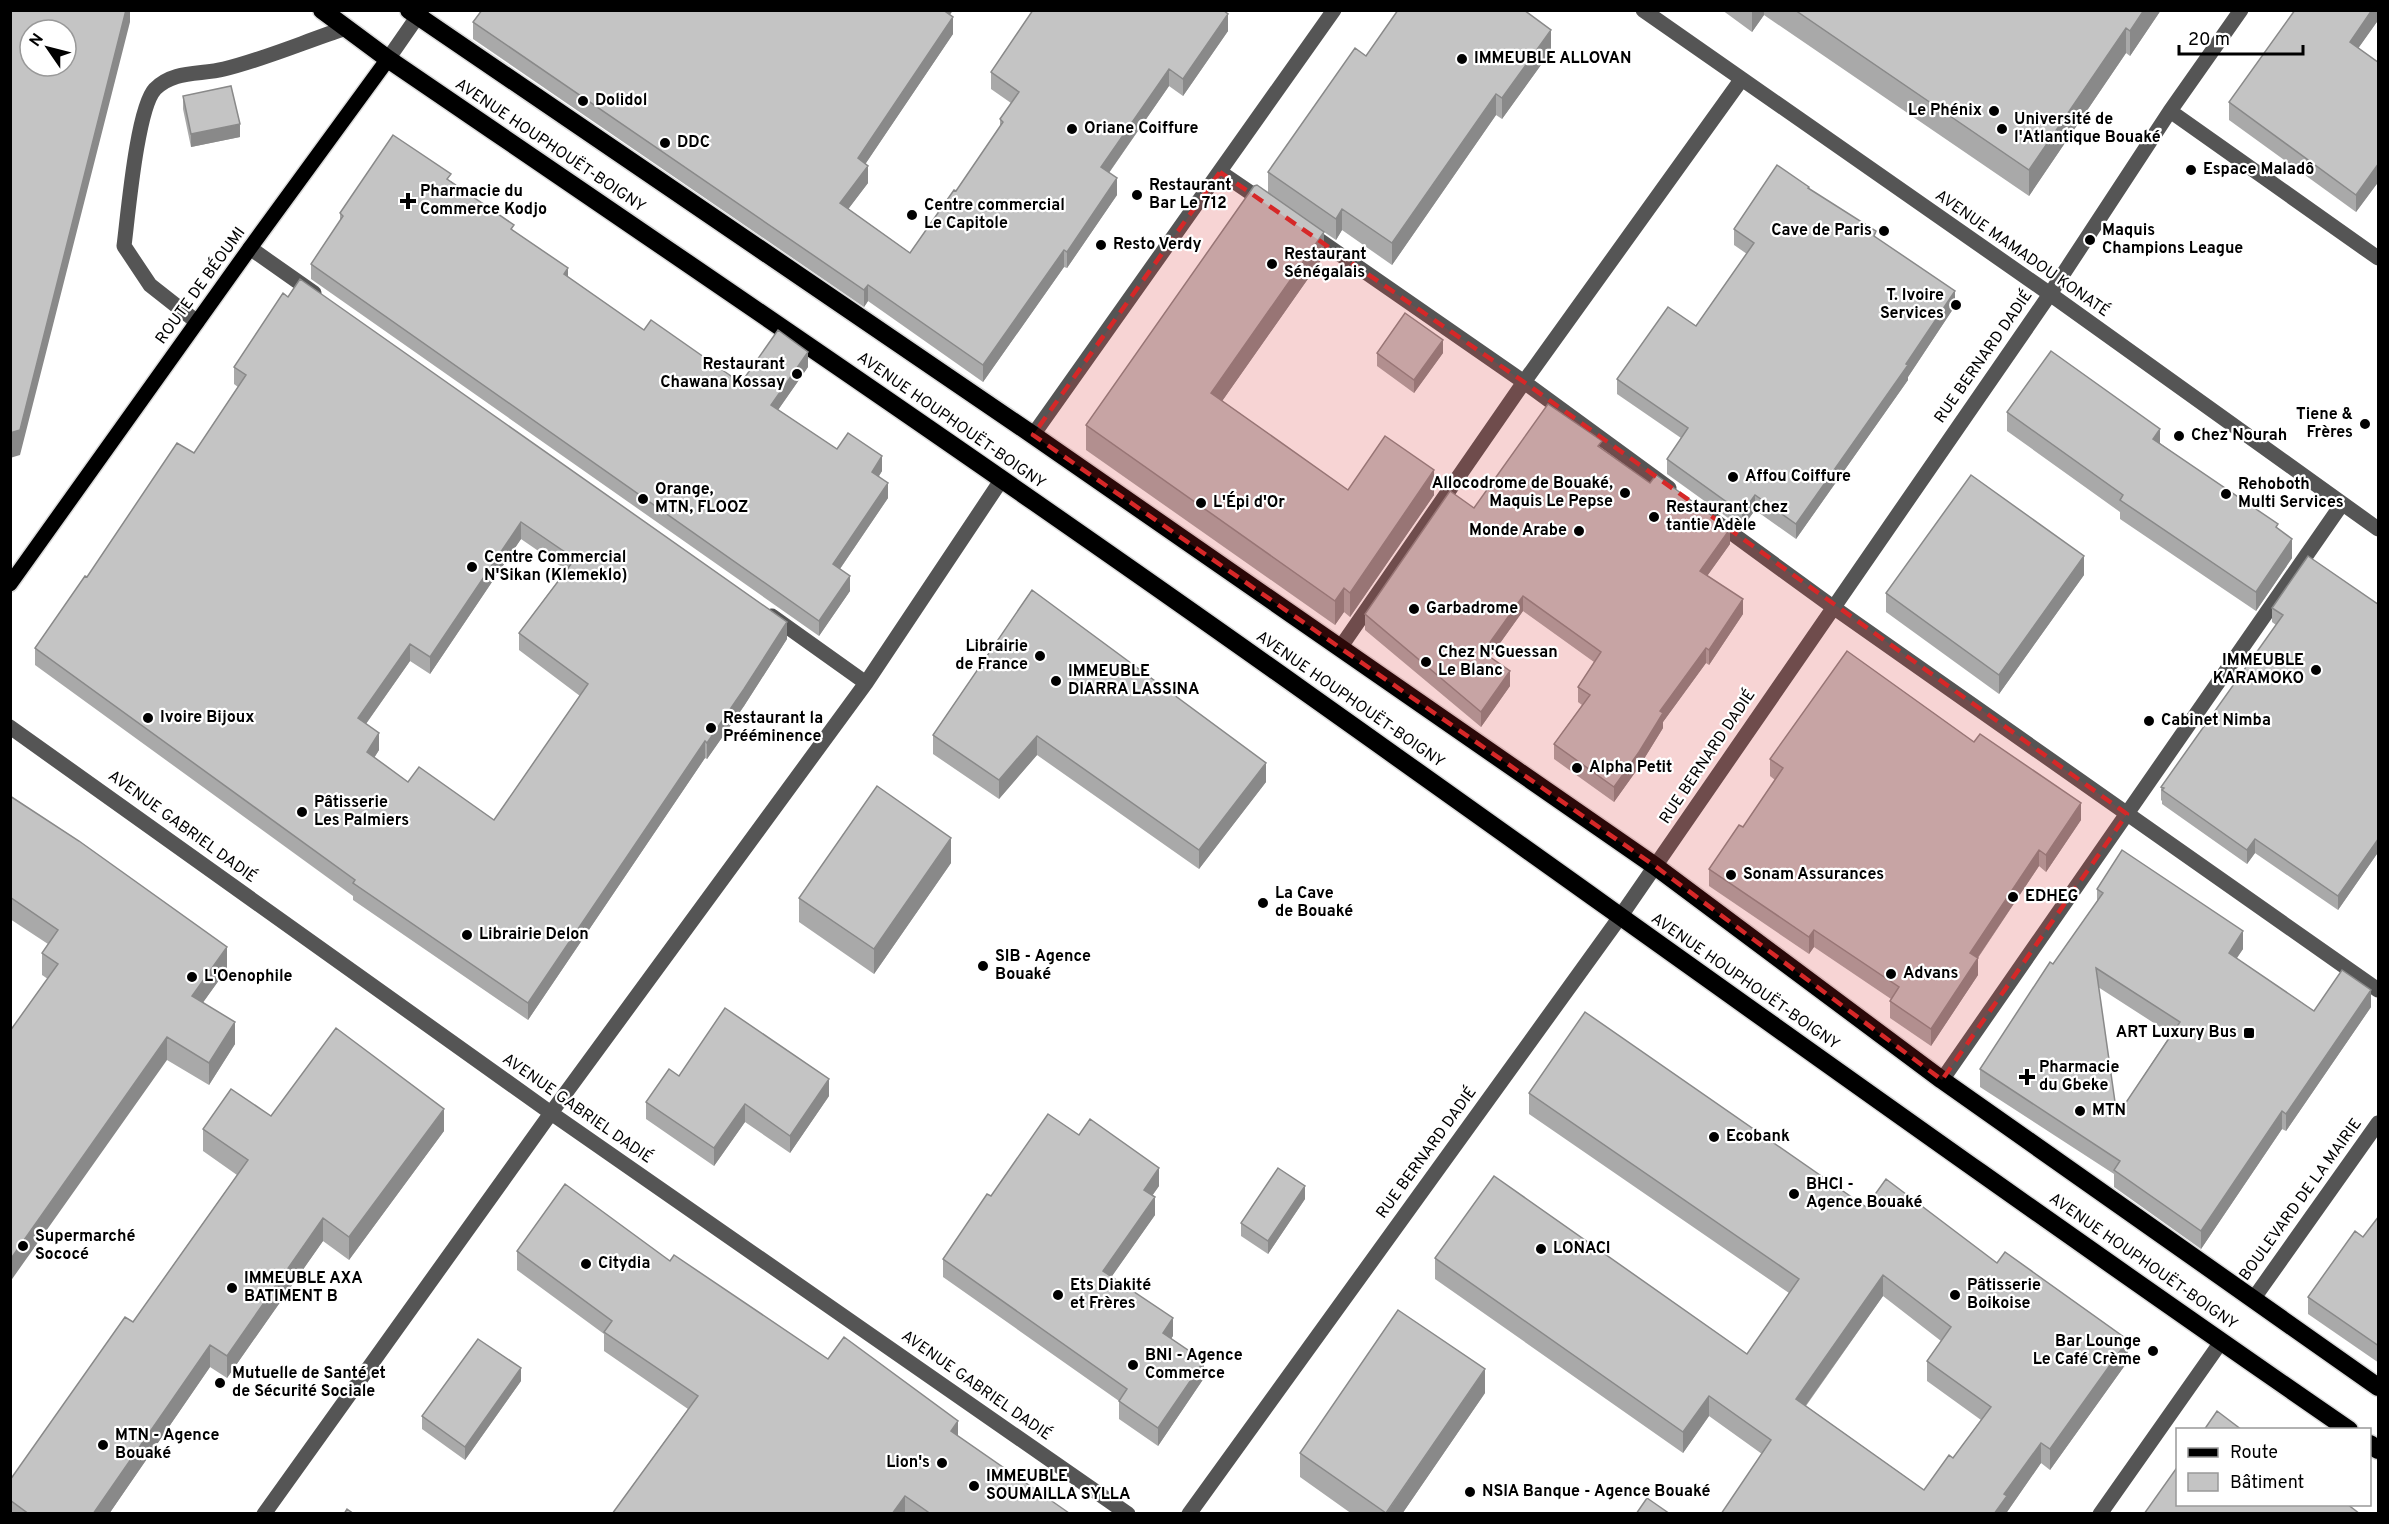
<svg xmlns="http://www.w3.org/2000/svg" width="2389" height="1524" font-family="Overpass,sans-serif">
<rect width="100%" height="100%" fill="#fff"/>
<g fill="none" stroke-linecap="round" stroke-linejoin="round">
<g stroke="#dbdbdb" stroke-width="18">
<path id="major" d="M 10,584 L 250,248 L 388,59"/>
</g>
<g stroke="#dbdbdb" stroke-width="21">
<path id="highway" d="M 322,10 L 388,59 C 696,269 1004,478 1308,694 C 1655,940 1999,1189 2349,1430
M 409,10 L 1033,435 L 1655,866 L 1942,1080 L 2378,1387
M 2370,1444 L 2378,1450"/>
</g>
<path stroke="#555" stroke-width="15" d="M 1643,10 L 2050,294 L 2378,529
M 388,59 L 422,10
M 2170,111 L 2378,258
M 1220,172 L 1267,204
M 1309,233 L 1524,382 L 1669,488
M 250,248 L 314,293
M 197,322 L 150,285 L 124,246 C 128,215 137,108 155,89 C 174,70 200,75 224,69 C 265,59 306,41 346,28
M 1033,435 L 1334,10
M 1715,521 L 1833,607 L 2378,990
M 772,616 L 866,683
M 1340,648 L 1524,382 L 1741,80
M 10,727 L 551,1113 L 1128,1514
M 1942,1080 L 2342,504
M 2254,1298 L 2378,1123
M 264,1514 L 551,1113 L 866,683 L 1002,479
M 1189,1514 L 1620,917 L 2050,294 L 2170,111 L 2241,10
M 2100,1514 L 2221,1342"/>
<use href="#major" stroke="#000" stroke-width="15"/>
<use href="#highway" stroke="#000" stroke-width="18"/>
</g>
<path fill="#a9a9a9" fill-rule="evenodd" d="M 482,10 L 953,10 L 950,15 L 953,34 L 865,164 L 868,183 L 848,209 L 910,253 L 956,191 L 1000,127 L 1000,119 L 1011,103 L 991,89 L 991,72 L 1033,10 L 1226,10 L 1225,12 L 1228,31 L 1183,96 L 1169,86 L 1109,173 L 1117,195 L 1067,268 L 1064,267 L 983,382 L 868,301 L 864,307 L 473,39 L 473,22 Z
M 1722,10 L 2161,10 L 2130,56 L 2126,53 L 2029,196 L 1764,15 L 1752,32 Z
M 2379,10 L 2379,19 L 2358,48 L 2379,63 L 2379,181 L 2356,212 L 2229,120 L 2229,102 Z
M 1551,51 L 1502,119 L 1496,115 L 1392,265 L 1342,230 L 1336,240 L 1324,232 L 1324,256 L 1222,401 L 1348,490 L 1434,495 L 1350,617 L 1344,612 L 1335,625 L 1086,450 L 1086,425 L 1268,193 L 1268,172 L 1366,56 Z
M 183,96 L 240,137 L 191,147 L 183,109 Z
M 451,181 L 514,231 L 568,277 L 644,330 L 741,383 L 808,367 L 778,410 L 837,449 L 882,471 L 879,476 L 888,498 L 840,569 L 850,591 L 819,636 L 311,279 L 311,264 L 340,221 L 340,213 Z
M 1809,189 L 1876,237 L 1955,306 L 1908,377 L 1908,380 L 1796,539 L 1755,510 L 1742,528 L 1667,474 L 1667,459 L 1681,438 L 1617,394 L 1617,379 L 1696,326 L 1747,254 L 1734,245 L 1734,229 Z
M 1377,353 L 1443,353 L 1414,393 L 1377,366 Z
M 234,367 L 787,639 L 744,706 L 707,759 L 705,758 L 528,1020 L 353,900 L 353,896 L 35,665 L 35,648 L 87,577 L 194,453 L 238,387 L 234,384 ZM 521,539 L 566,570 L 519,633 L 519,650 L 580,696 L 494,820 L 408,782 L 374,758 L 379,750 L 366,724 L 410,661 L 430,674 Z
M 2007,412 L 2160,443 L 2278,529 L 2292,558 L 2256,611 L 2120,519 L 2120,512 L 2007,431 Z
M 1602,449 L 1730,544 L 1707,576 L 1743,614 L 1709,665 L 1706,663 L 1663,722 L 1663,728 L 1639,767 L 1614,802 L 1554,759 L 1554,744 L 1582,705 L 1578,702 L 1578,687 L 1594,662 L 1523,611 L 1490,657 L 1510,686 L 1481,727 L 1365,630 L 1365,614 L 1474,508 Z
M 2084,575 L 1999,694 L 1886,612 L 1886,593 Z
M 1032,590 L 1266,782 L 1199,869 L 1037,755 L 999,799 L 933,754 L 933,735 Z
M 2379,605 L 2379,851 L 2338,910 L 2255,853 L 2247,864 L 2162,804 L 2162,801 L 2161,800 L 2161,787 L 2276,625 L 2272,622 L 2272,608 Z
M 1770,759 L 2081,820 L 2046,872 L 2039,866 L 1978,958 L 1978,975 L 1931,1046 L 1890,1018 L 1890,1001 L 1891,999 L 1814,947 L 1809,954 L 1709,886 L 1709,869 L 1743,827 L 1775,780 L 1770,776 Z
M 10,796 L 227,969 L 203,1002 L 235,1044 L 209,1085 L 167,1060 L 42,975 L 42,953 L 48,944 L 10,919 Z
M 951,863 L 874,974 L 799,922 L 799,898 Z
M 2097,889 L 2243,949 L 2236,958 L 2314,1011 L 2371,1007 L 2286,1131 L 2282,1129 L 2201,1249 L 2114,1187 L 2114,1174 L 1980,1087 L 1980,1069 L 2053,964 L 2097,902 ZM 2098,987 L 2171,1034 L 2117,1116 Z
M 679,1076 L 829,1096 L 790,1153 L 745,1122 L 714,1166 L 646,1119 L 646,1102 Z
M 1529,1093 L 1866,1207 L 2128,1361 L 2050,1470 L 2041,1463 L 2007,1512 L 2007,1514 L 1762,1454 L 1709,1416 L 1683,1453 L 1435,1279 L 1435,1258 L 1747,1354 L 1789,1293 L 1529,1114 ZM 1883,1296 L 1941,1341 L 1927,1361 L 1927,1381 L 1981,1420 L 1953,1458 L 1924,1490 L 1806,1406 Z
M 271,1116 L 444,1131 L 349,1260 L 323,1241 L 227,1378 L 210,1367 L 109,1514 L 10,1514 L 10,1480 L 133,1322 L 237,1175 L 203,1151 L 203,1129 Z
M 1159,1186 L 1152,1196 L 1155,1215 L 1111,1277 L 1173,1336 L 1171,1338 L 1204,1378 L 1158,1446 L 1119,1419 L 1119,1401 L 943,1277 L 943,1259 L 991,1196 Z
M 1305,1199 L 1268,1254 L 1241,1236 L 1241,1223 Z
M 2379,1216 L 2379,1363 L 2308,1314 L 2308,1297 L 2363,1237 Z
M 517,1251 L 670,1261 L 828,1359 L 958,1436 L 1069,1514 L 612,1514 L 688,1409 L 604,1351 L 604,1334 L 517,1270 Z
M 521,1381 L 465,1460 L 422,1429 L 422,1416 Z
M 1485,1393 L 1402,1514 L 1352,1514 L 1300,1477 L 1300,1453 Z"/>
<path fill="#898989" d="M 126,10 L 130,10 L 130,22 L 20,455 L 10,458 L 10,433 Z
M 941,10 L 953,10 L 941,26 Z
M 1752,10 L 1764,10 L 1764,15 L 1752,32 Z
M 2144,10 L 2161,10 L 2130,56 L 2130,31 Z
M 2372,10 L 2379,10 L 2379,19 L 2350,60 L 2350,42 Z
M 1228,14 L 1228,31 L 1183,96 L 1183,79 Z
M 953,17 L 953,34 L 858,175 L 858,158 Z
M 2126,28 L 2126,53 L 2029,196 L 2029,170 Z
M 1551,30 L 1551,51 L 1502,119 L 1502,98 Z
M 1169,69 L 1169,86 L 1101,184 L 1101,167 Z
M 1496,94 L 1496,115 L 1392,265 L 1392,243 Z
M 240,124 L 240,137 L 191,147 L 191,134 Z
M 2379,163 L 2379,181 L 2356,212 L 2356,195 Z
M 868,166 L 868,183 L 840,220 L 840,203 Z
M 1117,178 L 1117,195 L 1067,268 L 1067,252 Z
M 1342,209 L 1342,230 L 1336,240 L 1336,219 Z
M 1324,232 L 1324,256 L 1211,417 L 1211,393 Z
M 1064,250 L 1064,267 L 983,382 L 983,365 Z
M 568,268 L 568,283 L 564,274 Z
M 868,285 L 868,301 L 864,307 L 864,290 Z
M 1955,291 L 1955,306 L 1908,377 L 1908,380 L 1796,539 L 1796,524 Z
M 1443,340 L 1443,353 L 1414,393 L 1414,380 Z
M 808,352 L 808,367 L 771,420 L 771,405 Z
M 2160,429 L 2160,448 L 2153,439 Z
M 882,456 L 882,471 L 872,487 L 872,472 Z
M 1434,470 L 1434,495 L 1350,617 L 1350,593 Z
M 888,483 L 888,498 L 833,579 L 833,564 Z
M 1755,495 L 1755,510 L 1742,528 L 1742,513 Z
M 521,522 L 521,539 L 430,674 L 430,657 Z
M 1730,529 L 1730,544 L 1700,586 L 1700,571 Z
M 2292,539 L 2292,558 L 2256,611 L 2256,592 Z
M 2084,556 L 2084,575 L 1999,694 L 1999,675 Z
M 850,576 L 850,591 L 819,636 L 819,621 Z
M 1344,588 L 1344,612 L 1335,625 L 1335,601 Z
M 1523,596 L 1523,611 L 1483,667 L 1483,652 Z
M 1743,599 L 1743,614 L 1709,665 L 1709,650 Z
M 787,622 L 787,639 L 744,706 L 707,759 L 707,743 Z
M 410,644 L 410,661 L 358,735 L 358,718 Z
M 1706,648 L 1706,663 L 1663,722 L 1663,728 L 1639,767 L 1614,802 L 1614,787 L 1660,711 Z
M 1510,671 L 1510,686 L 1481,727 L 1481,712 Z
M 379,733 L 379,750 L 367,769 L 367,752 Z
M 1037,736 L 1037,755 L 999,799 L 999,780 Z
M 705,741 L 705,758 L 528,1020 L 528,1003 Z
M 1266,763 L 1266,782 L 1199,869 L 1199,850 Z
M 2081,803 L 2081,820 L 2046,872 L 2046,855 Z
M 951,838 L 951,863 L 874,974 L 874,949 Z
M 2379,838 L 2379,851 L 2338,910 L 2338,896 Z
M 2255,839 L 2255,853 L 2247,864 L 2247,850 Z
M 2039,850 L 2039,866 L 1970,969 L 1970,953 Z
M 1814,930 L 1814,947 L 1809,954 L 1809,937 Z
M 2243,931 L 2243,949 L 2229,970 L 2229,953 Z
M 227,947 L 227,969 L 192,1018 L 192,996 Z
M 1978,958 L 1978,975 L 1931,1046 L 1931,1029 Z
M 2371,990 L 2371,1007 L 2286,1131 L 2286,1114 Z
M 235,1022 L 235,1044 L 209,1085 L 209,1063 Z
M 167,1037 L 167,1060 L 10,1282 L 10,1260 Z
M 829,1079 L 829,1096 L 790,1153 L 790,1136 Z
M 745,1104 L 745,1122 L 714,1166 L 714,1148 Z
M 444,1109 L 444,1131 L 349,1260 L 349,1237 Z
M 2282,1111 L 2282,1129 L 2201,1249 L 2201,1231 Z
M 1159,1168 L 1159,1186 L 1144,1207 L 1144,1190 Z
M 1305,1186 L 1305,1199 L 1268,1254 L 1268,1241 Z
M 1155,1197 L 1155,1215 L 1103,1289 L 1103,1271 Z
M 323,1218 L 323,1241 L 227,1378 L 227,1356 Z
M 1883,1275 L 1883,1296 L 1796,1419 L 1796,1399 Z
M 1173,1318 L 1173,1336 L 1163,1350 L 1163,1333 Z
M 2128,1340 L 2128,1361 L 2050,1470 L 2050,1449 Z
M 210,1345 L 210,1367 L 109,1514 L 93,1514 Z
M 1204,1361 L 1204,1378 L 1158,1446 L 1158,1428 Z
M 521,1368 L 521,1381 L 465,1460 L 465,1447 Z
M 1485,1369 L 1485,1393 L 1402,1514 L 1386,1514 Z
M 1709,1396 L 1709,1416 L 1683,1453 L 1683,1432 Z
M 958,1421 L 958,1440 L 951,1431 Z
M 2041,1443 L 2041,1463 L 2007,1512 L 2007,1514 L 1994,1514 L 2004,1494 Z
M 905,1496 L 905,1514 L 892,1514 Z"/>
<path fill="#c4c4c4" stroke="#898989" stroke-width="1.5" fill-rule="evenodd" d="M 10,10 L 126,10 L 20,430 L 10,433 ZM 30,30 L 66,30 L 66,66 L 30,66 Z
M 482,10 L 943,10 L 953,17 L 858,158 L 868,166 L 840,203 L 910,253 L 954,190 L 956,191 L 1003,122 L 1000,119 L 1019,92 L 991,72 L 1033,10 L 1223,10 L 1228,14 L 1183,79 L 1169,69 L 1101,167 L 1117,178 L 1067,252 L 1064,250 L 983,365 L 868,285 L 864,290 L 473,22 Z
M 1398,10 L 1524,10 L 1551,30 L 1502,98 L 1496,94 L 1392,243 L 1342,209 L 1336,219 L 1268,172 L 1355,48 L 1366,56 Z
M 1795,10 L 2144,10 L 2130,31 L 2126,28 L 2029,170 Z
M 2295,10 L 2372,10 L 2350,42 L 2379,63 L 2379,163 L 2356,195 L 2229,102 Z
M 231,86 L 240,124 L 191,134 L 183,96 Z
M 393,135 L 451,174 L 447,179 L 514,225 L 511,229 L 568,268 L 564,274 L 644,330 L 651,320 L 741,383 L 778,330 L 808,352 L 771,405 L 837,449 L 848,433 L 882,456 L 872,472 L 888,483 L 833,564 L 850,576 L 819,621 L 311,264 L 343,216 L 340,213 Z
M 1777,165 L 1809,187 L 1808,188 L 1876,231 L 1874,236 L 1955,291 L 1906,364 L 1908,365 L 1796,524 L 1755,495 L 1742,513 L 1667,459 L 1688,428 L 1617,379 L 1668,307 L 1696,326 L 1754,243 L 1734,229 Z
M 1257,185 L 1324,232 L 1211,393 L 1348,490 L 1385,436 L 1434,470 L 1350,593 L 1344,588 L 1335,601 L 1086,425 L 1254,186 Z
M 300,279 L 787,622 L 744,689 L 707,743 L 705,741 L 528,1003 L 353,883 L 355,880 L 35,648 L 85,576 L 87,577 L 177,443 L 194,453 L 246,375 L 234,367 L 283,293 L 288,297 ZM 521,522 L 575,559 L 519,633 L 588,684 L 494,820 L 419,767 L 408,782 L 367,752 L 379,733 L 358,718 L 410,644 L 430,657 Z
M 1405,313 L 1443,340 L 1414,380 L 1377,353 Z
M 2051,351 L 2160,429 L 2153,439 L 2278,524 L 2276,527 L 2292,539 L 2256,592 L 2120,500 L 2123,495 L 2007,412 Z
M 1548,404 L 1602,441 L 1598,446 L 1650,483 L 1656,475 L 1730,529 L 1700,571 L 1743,599 L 1709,650 L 1706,648 L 1660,711 L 1663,713 L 1639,752 L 1614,787 L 1554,744 L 1590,695 L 1578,687 L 1601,652 L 1523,596 L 1483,652 L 1510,671 L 1481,712 L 1365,614 L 1450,491 L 1474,508 Z
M 1971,475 L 2084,556 L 1999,675 L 1886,593 Z
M 2308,556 L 2379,605 L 2379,838 L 2338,896 L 2255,839 L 2247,850 L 2162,790 L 2164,788 L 2161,787 L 2283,615 L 2272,608 Z
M 1032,590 L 1266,763 L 1199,850 L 1037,736 L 999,780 L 933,735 Z
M 1847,651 L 1974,742 L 1980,734 L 2081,803 L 2046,855 L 2039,850 L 1970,953 L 1978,958 L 1931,1029 L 1890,1001 L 1899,987 L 1814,930 L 1809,937 L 1709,869 L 1739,825 L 1743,827 L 1783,768 L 1770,759 Z
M 877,786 L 951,838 L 874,949 L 799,898 Z
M 10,796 L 79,841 L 227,947 L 192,996 L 235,1022 L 209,1063 L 167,1037 L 10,1260 L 10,1031 L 58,964 L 42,953 L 58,930 L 10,897 Z
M 2122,850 L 2243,931 L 2229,953 L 2314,1011 L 2342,970 L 2371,990 L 2286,1114 L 2282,1111 L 2201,1231 L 2114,1170 L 2120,1161 L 1980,1069 L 2050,962 L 2053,964 L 2103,893 L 2097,889 ZM 2096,968 L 2180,1022 L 2117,1116 Z
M 725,1008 L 829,1079 L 790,1136 L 745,1104 L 714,1148 L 646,1102 L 669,1069 L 679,1076 Z
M 1585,1012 L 1866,1207 L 1886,1179 L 1997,1263 L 2005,1252 L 2128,1340 L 2050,1449 L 2041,1443 L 2004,1494 L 2007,1496 L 1994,1514 L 1721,1514 L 1771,1440 L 1709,1396 L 1683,1432 L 1435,1258 L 1494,1176 L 1747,1354 L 1799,1279 L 1529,1093 ZM 1883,1275 L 1951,1327 L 1927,1361 L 1991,1407 L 1953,1458 L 1949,1455 L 1924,1490 L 1796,1399 Z
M 336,1028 L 444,1109 L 349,1237 L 323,1218 L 227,1356 L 210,1345 L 93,1514 L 29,1514 L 10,1500 L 10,1480 L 125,1317 L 133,1322 L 248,1160 L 203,1129 L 231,1089 L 271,1116 Z
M 1048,1114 L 1079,1135 L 1090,1119 L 1159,1168 L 1144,1190 L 1155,1197 L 1103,1271 L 1173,1318 L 1163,1333 L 1204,1361 L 1158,1428 L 1119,1401 L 1127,1389 L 943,1259 L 987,1194 L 991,1196 Z
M 1278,1168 L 1305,1186 L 1268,1241 L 1241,1223 Z
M 565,1184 L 670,1261 L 674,1255 L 828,1359 L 844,1337 L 958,1421 L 951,1431 L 1069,1513 L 1068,1514 L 931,1514 L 905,1496 L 892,1514 L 612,1514 L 698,1396 L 604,1332 L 612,1321 L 517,1251 Z
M 2379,1216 L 2379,1346 L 2308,1297 L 2355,1231 L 2363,1237 Z
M 1398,1310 L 1485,1369 L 1386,1513 L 1300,1453 Z
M 478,1339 L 521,1368 L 465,1447 L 422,1416 Z
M 2217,1411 L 2242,1430 L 2204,1430 Z
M 2178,1466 L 2178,1504 L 2347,1504 L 2360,1514 L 2144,1514 Z
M 1647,1498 L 1670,1514 L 1636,1514 Z
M 347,1509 L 354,1514 L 344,1514 Z"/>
<path fill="#d62828" fill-opacity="0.2" stroke="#d62828" stroke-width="4.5" stroke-dasharray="12 8" stroke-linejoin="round" d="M 1220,172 L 1524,382 L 2127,814 L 1942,1080 L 1655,866 L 1033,435 Z"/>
<g fill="#000" stroke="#fff" stroke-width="2">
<circle cx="1462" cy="59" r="6"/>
<circle cx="583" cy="101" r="6"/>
<circle cx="1994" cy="111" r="6"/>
<circle cx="1072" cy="129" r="6"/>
<circle cx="2002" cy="129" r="6"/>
<circle cx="665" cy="143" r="6"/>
<circle cx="2191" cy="170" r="6"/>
<circle cx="1137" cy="195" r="6"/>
<path d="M405 192h6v6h6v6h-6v6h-6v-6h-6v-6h6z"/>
<circle cx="912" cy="215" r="6"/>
<circle cx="1884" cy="231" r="6"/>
<circle cx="2090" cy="240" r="6"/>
<circle cx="1101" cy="245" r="6"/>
<circle cx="1272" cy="264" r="6"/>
<circle cx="1956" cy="305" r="6"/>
<circle cx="797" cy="374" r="6"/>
<circle cx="2365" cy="424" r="6"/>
<circle cx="2179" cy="436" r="6"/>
<circle cx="1733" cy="477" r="6"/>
<circle cx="1625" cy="493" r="6"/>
<circle cx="2226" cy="494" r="6"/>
<circle cx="643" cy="499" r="6"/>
<circle cx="1201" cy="503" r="6"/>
<circle cx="1654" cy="517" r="6"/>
<circle cx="1579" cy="531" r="6"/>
<circle cx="472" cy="567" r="6"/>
<circle cx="1414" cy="609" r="6"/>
<circle cx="1040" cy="656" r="6"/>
<circle cx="1426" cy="662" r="6"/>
<circle cx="2316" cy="670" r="6"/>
<circle cx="1056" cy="681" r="6"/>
<circle cx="148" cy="718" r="6"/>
<circle cx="2149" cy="721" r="6"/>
<circle cx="711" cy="728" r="6"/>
<circle cx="1577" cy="768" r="6"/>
<circle cx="302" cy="812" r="6"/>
<circle cx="1731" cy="875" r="6"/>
<circle cx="2013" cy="897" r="6"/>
<circle cx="1263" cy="903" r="6"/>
<circle cx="467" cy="935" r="6"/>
<circle cx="983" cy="966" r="6"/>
<circle cx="1891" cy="974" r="6"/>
<circle cx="192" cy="977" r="6"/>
<rect x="2243" y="1027" width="12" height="12" rx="3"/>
<path d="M2024 1068h6v6h6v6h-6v6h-6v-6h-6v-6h6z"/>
<circle cx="2080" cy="1111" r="6"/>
<circle cx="1714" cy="1137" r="6"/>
<circle cx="1794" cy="1194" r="6"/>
<circle cx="23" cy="1246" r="6"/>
<circle cx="1541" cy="1249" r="6"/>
<circle cx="586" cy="1264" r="6"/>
<circle cx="232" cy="1288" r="6"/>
<circle cx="1058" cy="1295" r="6"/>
<circle cx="1955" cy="1295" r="6"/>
<circle cx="2153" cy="1351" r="6"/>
<circle cx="1133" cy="1365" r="6"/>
<circle cx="220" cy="1383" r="6"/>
<circle cx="103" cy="1445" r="6"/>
<circle cx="942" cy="1463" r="6"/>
<circle cx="974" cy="1486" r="6"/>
<circle cx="1470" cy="1492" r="6"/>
</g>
<g text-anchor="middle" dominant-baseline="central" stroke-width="4.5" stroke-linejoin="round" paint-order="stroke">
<g font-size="16" font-weight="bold" fill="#000" stroke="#fff" text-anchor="start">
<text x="1474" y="59">IMMEUBLE ALLOVAN</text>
<text x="595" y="101">Dolidol</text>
<text x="1982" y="111" text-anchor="end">Le Phénix</text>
<text x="2014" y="120">Université de<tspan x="2014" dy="18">l'Atlantique Bouaké</tspan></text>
<text x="1084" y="129">Oriane Coiffure</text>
<text x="677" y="143">DDC</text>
<text x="2203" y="170">Espace Maladô</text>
<text x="1149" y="186">Restaurant<tspan x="1149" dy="18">Bar Le 712</tspan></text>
<text x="420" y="192">Pharmacie du<tspan x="420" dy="18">Commerce Kodjo</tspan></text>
<text x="924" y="206">Centre commercial<tspan x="924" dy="18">Le Capitole</tspan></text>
<text x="1872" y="231" text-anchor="end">Cave de Paris</text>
<text x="2102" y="231">Maquis<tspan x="2102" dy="18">Champions League</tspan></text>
<text x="1113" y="245">Resto Verdy</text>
<text x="1284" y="255">Restaurant<tspan x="1284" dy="18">Sénégalais</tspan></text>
<text x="1944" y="296" text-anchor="end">T. Ivoire<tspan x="1944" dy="18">Services</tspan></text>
<text x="785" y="365" text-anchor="end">Restaurant<tspan x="785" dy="18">Chawana Kossay</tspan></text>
<text x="2353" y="415" text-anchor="end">Tiene &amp;<tspan x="2353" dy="18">Frères</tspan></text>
<text x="2191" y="436">Chez Nourah</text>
<text x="1745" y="477">Affou Coiffure</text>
<text x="1613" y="484" text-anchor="end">Allocodrome de Bouaké,<tspan x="1613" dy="18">Maquis Le Pepse</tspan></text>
<text x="2238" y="485">Rehoboth<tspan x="2238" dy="18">Multi Services</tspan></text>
<text x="655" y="490">Orange,<tspan x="655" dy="18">MTN, FLOOZ</tspan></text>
<text x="1213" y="503">L'Épi d'Or</text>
<text x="1666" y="508">Restaurant chez<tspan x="1666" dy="18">tantie Adèle</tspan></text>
<text x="1567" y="531" text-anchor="end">Monde Arabe</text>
<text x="484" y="558">Centre Commercial<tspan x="484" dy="18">N'Sikan (Klemeklo)</tspan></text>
<text x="1426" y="609">Garbadrome</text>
<text x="1028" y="647" text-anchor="end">Librairie<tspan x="1028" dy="18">de France</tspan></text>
<text x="1438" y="653">Chez N'Guessan<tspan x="1438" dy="18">Le Blanc</tspan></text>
<text x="2304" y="661" text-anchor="end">IMMEUBLE<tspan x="2304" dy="18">KARAMOKO</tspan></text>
<text x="1068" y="672">IMMEUBLE<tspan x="1068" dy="18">DIARRA LASSINA</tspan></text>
<text x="160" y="718">Ivoire Bijoux</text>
<text x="723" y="719">Restaurant la<tspan x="723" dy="18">Prééminence</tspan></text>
<text x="2161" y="721">Cabinet Nimba</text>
<text x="1589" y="768">Alpha Petit</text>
<text x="314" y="803">Pâtisserie<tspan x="314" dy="18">Les Palmiers</tspan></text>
<text x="1743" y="875">Sonam Assurances</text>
<text x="1275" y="894">La Cave<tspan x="1275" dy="18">de Bouaké</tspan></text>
<text x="2025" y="897">EDHEG</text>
<text x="479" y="935">Librairie Delon</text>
<text x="995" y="957">SIB - Agence<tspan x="995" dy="18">Bouaké</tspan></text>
<text x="1903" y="974">Advans</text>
<text x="204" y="977">L'Oenophile</text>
<text x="2237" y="1033" text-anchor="end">ART Luxury Bus</text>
<text x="2039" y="1068">Pharmacie<tspan x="2039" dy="18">du Gbeke</tspan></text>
<text x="2092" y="1111">MTN</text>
<text x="1726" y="1137">Ecobank</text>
<text x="1806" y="1185">BHCI -<tspan x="1806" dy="18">Agence Bouaké</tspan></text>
<text x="35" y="1237">Supermarché<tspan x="35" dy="18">Sococé</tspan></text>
<text x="1553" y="1249">LONACI</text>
<text x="598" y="1264">Citydia</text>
<text x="244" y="1279">IMMEUBLE AXA<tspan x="244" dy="18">BATIMENT B</tspan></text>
<text x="1070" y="1286">Ets Diakité<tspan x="1070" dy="18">et Frères</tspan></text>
<text x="1967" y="1286">Pâtisserie<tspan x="1967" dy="18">Boikoise</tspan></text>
<text x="2141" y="1342" text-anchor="end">Bar Lounge<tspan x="2141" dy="18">Le Café Crème</tspan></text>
<text x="1145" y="1356">BNI - Agence<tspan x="1145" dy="18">Commerce</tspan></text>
<text x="232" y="1374">Mutuelle de Santé et<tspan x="232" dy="18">de Sécurité Sociale</tspan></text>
<text x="115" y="1436">MTN - Agence<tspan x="115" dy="18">Bouaké</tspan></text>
<text x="930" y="1463" text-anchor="end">Lion's</text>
<text x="986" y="1477">IMMEUBLE<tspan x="986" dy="18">SOUMAILLA SYLLA</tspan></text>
<text x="1482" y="1492">NSIA Banque - Agence Bouaké</text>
</g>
<g font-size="16" fill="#000" stroke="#fff">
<text transform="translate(550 146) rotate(34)">AVENUE HOUPHOUËT-BOIGNY</text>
<text transform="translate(2022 254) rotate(35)">AVENUE MAMADOU KONATÉ</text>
<text transform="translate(201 286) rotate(-54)">ROUTE DE BÉOUMI</text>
<text transform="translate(1984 357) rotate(-55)">RUE BERNARD DADIÉ</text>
<text transform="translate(951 421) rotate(35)">AVENUE HOUPHOUËT-BOIGNY</text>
<text transform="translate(1350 700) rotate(35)">AVENUE HOUPHOUËT-BOIGNY</text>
<text transform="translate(1708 757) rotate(-56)">RUE BERNARD DADIÉ</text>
<text transform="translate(182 827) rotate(36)">AVENUE GABRIEL DADIÉ</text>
<text transform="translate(1745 982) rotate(35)">AVENUE HOUPHOUËT-BOIGNY</text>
<text transform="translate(577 1109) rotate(35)">AVENUE GABRIEL DADIÉ</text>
<text transform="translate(1427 1153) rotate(-54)">RUE BERNARD DADIÉ</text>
<text transform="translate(2301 1200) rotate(-54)">BOULEVARD DE LA MAIRIE</text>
<text transform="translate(2143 1262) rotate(35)">AVENUE HOUPHOUËT-BOIGNY</text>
<text transform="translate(976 1386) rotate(35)">AVENUE GABRIEL DADIÉ</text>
</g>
</g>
<rect width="2389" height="1524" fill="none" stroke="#000000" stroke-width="24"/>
<rect x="2176" y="1428" width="195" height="78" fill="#ffffff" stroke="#999999" stroke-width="1.5"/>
<rect x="2188" y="1448" width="30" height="9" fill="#000000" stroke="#999999" stroke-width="1.5"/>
<text x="2230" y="1458" font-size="18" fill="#000000">Route</text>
<rect x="2188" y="1473" width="30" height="18" fill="#c4c4c4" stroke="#999999" stroke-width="1.5"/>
<text x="2230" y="1488" font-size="18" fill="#000000">Bâtiment</text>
<g transform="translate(48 48) rotate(305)"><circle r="28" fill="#ffffff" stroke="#999999" stroke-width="1.5"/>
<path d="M0-4.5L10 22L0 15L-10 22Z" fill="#000000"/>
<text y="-9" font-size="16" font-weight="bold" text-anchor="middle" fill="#000000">N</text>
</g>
<path d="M2179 45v9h124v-9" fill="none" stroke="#000000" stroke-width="3"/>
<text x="2188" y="45" font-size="18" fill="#000000" stroke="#ffffff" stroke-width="4.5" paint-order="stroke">20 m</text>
</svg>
